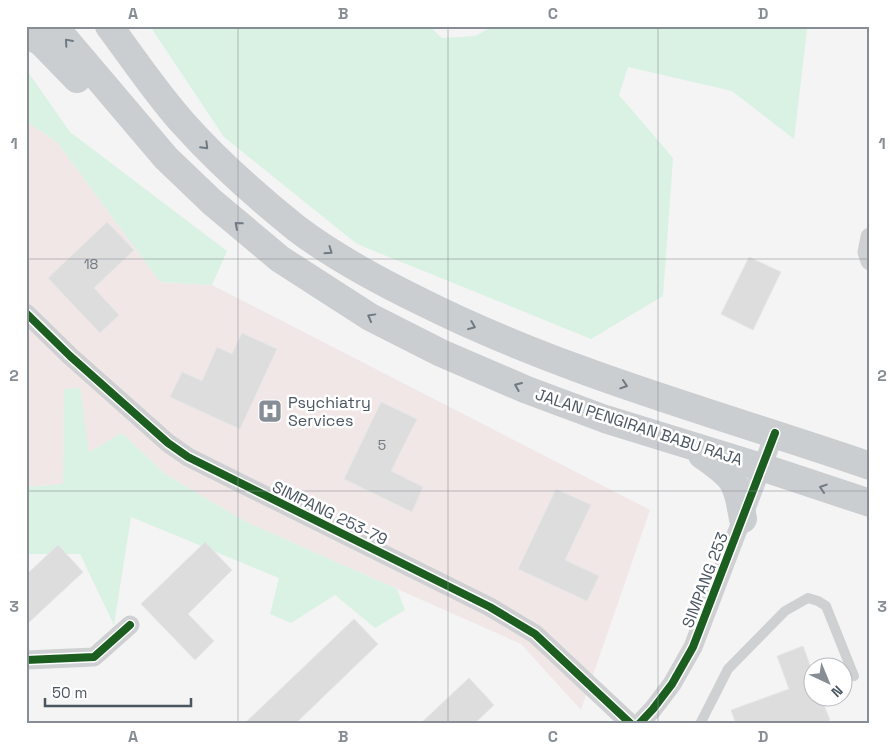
<svg xmlns="http://www.w3.org/2000/svg" width="896" height="750" font-family="'Space Grotesk',sans-serif">
<rect width="100%" height="100%" fill="#f4f4f4"/>
<path fill="#f1e7e6" d="M 26,121 L 57,142 L 160,282 L 212,285 L 650,510 L 581,710 L 521,644 L 246,522 L 165,474 L 122,433 L 89,452 L 64,389 L 63,484 L 26,487 Z"/>
<path fill="#d9f2e3" d="M 150,26 L 429,26 L 442,38 L 475,36 L 494,26 L 805,26 L 807,30 L 794,139 L 732,91 L 628,67 L 619,95 L 673,158 L 663,296 L 591,339 L 357,244 L 224,137 Z
M 26,69 L 70,132 L 227,251 L 212,285 L 160,282 L 57,142 L 26,121 Z
M 80,388 L 89,452 L 122,433 L 165,474 L 246,522 L 397,589 L 405,610 L 375,628 L 335,595 L 291,623 L 270,614 L 279,578 L 131,517 L 114,625 L 80,554 L 26,554 L 26,487 L 63,484 L 64,389 Z"/>
<path fill="#ddddde" stroke="#e5e6e7" d="M 107,222 L 134,250 L 94,288 L 119,315 L 100,333 L 48,278 Z
M 749,257 L 781,272 L 753,330 L 721,314 Z
M 242,333 L 277,349 L 240,429 L 170,397 L 182,372 L 202,381 L 217,347 L 232,354 Z
M 381,402 L 417,419 L 391,471 L 423,487 L 412,512 L 344,479 Z
M 556,489 L 591,505 L 565,560 L 599,576 L 587,601 L 518,569 Z
M 205,542 L 232,570 L 188,614 L 214,641 L 195,660 L 141,604 Z
M 58,545 L 83,572 L 26,625 L 26,575 Z
M 354,619 L 378,644 L 295,724 L 244,724 Z
M 803,646 L 814,676 L 814,698 L 821,698 L 830,720 L 820,724 L 736,724 L 731,710 L 789,689 L 777,656 Z
M 469,678 L 494,705 L 474,724 L 420,724 Z"/>
<g fill="none" stroke-linecap="round" stroke-linejoin="round">
<path stroke="#ced0d2" stroke-width="10" d="M 700,724 L 728,669 L 785,611 L 808,598 L 818,601 L 826,606 L 854,676"/>
<path stroke="#ced0d2" stroke-width="19" d="M 870,237 L 867,252 L 870,261
M 26,313 L 70,356 L 168,443 L 188,457 L 490,607 L 535,634 L 631,724
M 26,660 L 94,657 L 130,625
M 639,724 L 653,709 L 672,684 L 693,647 L 775,433"/>
<path stroke="#caced1" stroke-width="28" d="M 54,26 L 166,158 L 212,202 L 280,259 L 370,317 L 441,353 L 527,390 L 605,419 L 764,468 L 870,503
M 109,26 C 133,58 156,93 183,123 C 217,161 256,196 296,228 C 334,257 377,280 420,301 C 563,373 719,414 870,466
M 26,33 L 42,43 L 77,79
M 702,455 C 735,478 736,480 743,519"/>
<g stroke="#fff" stroke-width="11">
<path id="cycleway" d="M 26,313 L 70,356 L 168,443 L 188,457 L 490,607 L 535,634 L 631,724
M 26,660 L 94,657 L 130,625
M 639,724 L 653,709 L 672,684 L 693,647 L 775,433"/>
</g>
<use href="#cycleway" stroke="#1b5e20" stroke-width="8"/>
</g>
<defs><path id="oneway-chevron" d="M-2-3.5L2.5 0L-2 3.5" fill="none" stroke-width="1.6" stroke-linecap="round" stroke-linejoin="round" transform="scale(1.25)"/></defs>
<g stroke="#707a83">
<use href="#oneway-chevron" transform="translate(68 42) rotate(-131)"/>
<use href="#oneway-chevron" transform="translate(205 146) rotate(45)"/>
<use href="#oneway-chevron" transform="translate(238 225) rotate(-139)"/>
<use href="#oneway-chevron" transform="translate(329 251) rotate(35)"/>
<use href="#oneway-chevron" transform="translate(371 317) rotate(-151)"/>
<use href="#oneway-chevron" transform="translate(472 326) rotate(22)"/>
<use href="#oneway-chevron" transform="translate(624 385) rotate(18)"/>
<use href="#oneway-chevron" transform="translate(518 386) rotate(-157)"/>
<use href="#oneway-chevron" transform="translate(823 488) rotate(-162)"/>
</g>
<path fill="none" stroke="#868d94" stroke-width="1" stroke-opacity="0.55" d="M 238,26 L 238,724M 448,26 L 448,724M 658,26 L 658,724M 26,259 L 870,259M 26,491 L 870,491"/>
<defs>
<g id="hospital-square" transform="scale(1.25)"><rect x="-9" y="-9" width="18" height="18" rx="4" fill="#868d94" stroke="#fff"/><path d="M-5-5h3v3.5h4V-5h3V5h-3V1.5h-4V5h-3Z" fill="#fff"/></g>
</defs>
<g fill-rule="evenodd">
<use href="#hospital-square" x="270" y="411"/>
</g>
<g text-anchor="middle" dominant-baseline="central" stroke-width="5" stroke-linejoin="round" paint-order="stroke">
<g font-size="14" fill="#707881">
<text x="91" y="264">18</text>
<text x="382" y="445">5</text>
</g>
<g font-size="16" fill="#4a5661" stroke="#fff" text-anchor="start">
<text x="288" y="402">Psychiatry<tspan x="288" dy="18">Services</tspan></text>
</g>
<g font-size="16" fill="#4a5661" stroke="#fff">
<text transform="translate(639 427) rotate(18)">JALAN PENGIRAN BABU RAJA</text>
<text transform="translate(330 513) rotate(26)">SIMPANG 253-79</text>
<text transform="translate(705 580) rotate(-69)">SIMPANG 253</text>
</g>
</g>
<rect width="896" height="750" fill="none" stroke="#ffffff" stroke-width="55"/>
<g transform="translate(828 682) rotate(136)"><circle r="24" fill="#ffffff" stroke="#b7bbc0"/>
<path d="M0-4L9 19L0 12L-9 19Z" fill="#868d94"/>
<text y="-8" font-size="14" font-weight="bold" text-anchor="middle" fill="#4a5661">N</text>
</g>
<path d="M45 698v8h146v-8" fill="none" stroke="#4a5661" stroke-width="2.5"/>
<text x="52" y="698" font-size="15" fill="#4a5661" stroke="#ffffff" stroke-width="4" paint-order="stroke">50 m</text>
<rect x="28" y="28" width="840" height="694" fill="none" stroke="#868d94" stroke-width="2"/>
<g font-size="16" text-anchor="middle" font-weight="bold" fill="#868d94">
<text x="133" y="19">A</text>
<text x="343" y="19">B</text>
<text x="553" y="19">C</text>
<text x="763" y="19">D</text>
<text x="14" y="149">1</text>
<text x="882" y="149">1</text>
<text x="14" y="381">2</text>
<text x="882" y="381">2</text>
<text x="14" y="612">3</text>
<text x="882" y="612">3</text>
<text x="133" y="742">A</text>
<text x="343" y="742">B</text>
<text x="553" y="742">C</text>
<text x="763" y="742">D</text>
</g>
</svg>
